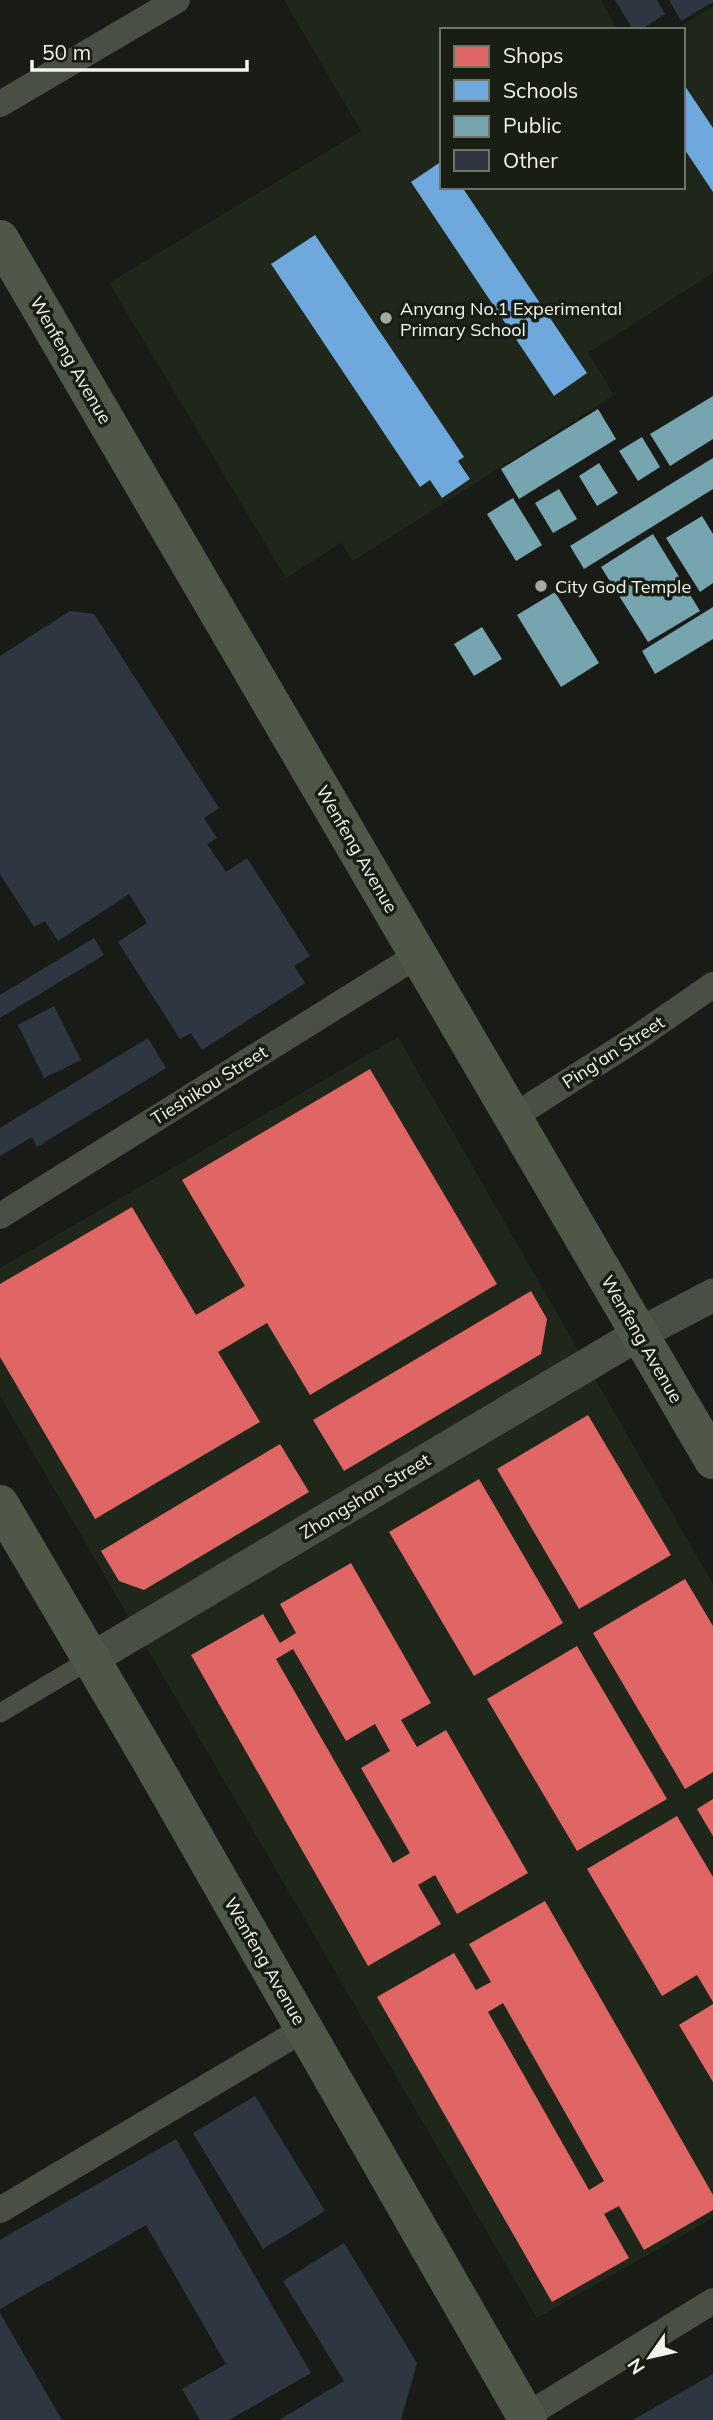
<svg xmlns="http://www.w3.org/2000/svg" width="713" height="2420" font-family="Mulish,sans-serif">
<rect width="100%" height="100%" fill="#191c16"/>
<path fill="#1e2719" d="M 284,0 L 601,0 L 618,30 L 442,30 L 442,187 L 683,187 L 683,30 L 675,30 L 713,6 L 713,273 L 588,353 L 614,395 L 353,561 L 341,543 L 286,578 L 109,283 L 361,131 Z
M 398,1037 L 713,1584 L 713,2218 L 537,2318 L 0,1396 L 0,1268 Z"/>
<path fill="#e06666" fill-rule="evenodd" d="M 370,1069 L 497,1284 L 310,1395 L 267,1323 L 218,1352 L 260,1422 L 95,1519 L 0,1357 L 0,1284 L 132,1207 L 196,1315 L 245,1286 L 182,1180 Z
M 531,1291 L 547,1319 L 541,1354 L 344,1471 L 313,1420 Z
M 588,1415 L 671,1555 L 579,1609 L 497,1469 Z
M 280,1444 L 309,1492 L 144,1590 L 119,1581 L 101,1551 Z
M 479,1479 L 563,1623 L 474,1676 L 389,1532 Z
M 351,1563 L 431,1703 L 401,1720 L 417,1747 L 446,1730 L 528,1873 L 457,1914 L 435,1875 L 418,1885 L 441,1924 L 368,1966 L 191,1655 L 263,1614 L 280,1643 L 296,1633 L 280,1604 ZM 293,1649 L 346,1741 L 375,1724 L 390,1751 L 361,1768 L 410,1853 L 393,1863 L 276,1659 Z
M 685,1579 L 713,1626 L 713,1772 L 685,1789 L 593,1633 Z
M 577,1646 L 667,1799 L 577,1851 L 487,1699 Z
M 713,1799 L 713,1836 L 697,1809 Z
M 677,1816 L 713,1877 L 713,2002 L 697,1975 L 662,1996 L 587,1869 Z
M 545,1901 L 713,2195 L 713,2210 L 644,2250 L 619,2206 L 604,2214 L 629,2258 L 552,2302 L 377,1997 L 454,1953 L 476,1990 L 491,1982 L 469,1944 ZM 503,2003 L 604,2181 L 589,2190 L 488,2012 Z
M 713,2004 L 713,2082 L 679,2025 Z"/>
<path fill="#6fa8dc" d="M 683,83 L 713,128 L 713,192 L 683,147 Z
M 442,161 L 442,187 L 462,187 L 587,373 L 554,396 L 411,182 Z
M 315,235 L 464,457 L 458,461 L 470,479 L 442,498 L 430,480 L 420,487 L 271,264 Z"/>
<path fill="#76a5af" d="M 713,396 L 713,439 L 670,466 L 650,434 Z
M 598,409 L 616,439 L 519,499 L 501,469 Z
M 642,437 L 660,467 L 638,481 L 619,451 Z
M 713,458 L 713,489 L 584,569 L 570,546 Z
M 599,463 L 618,493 L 597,506 L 579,476 Z
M 559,489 L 577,519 L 553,533 L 535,503 Z
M 513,498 L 542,545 L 516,561 L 487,514 Z
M 702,516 L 713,534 L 713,583 L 700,592 L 666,538 Z
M 653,534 L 700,611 L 648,642 L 601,567 Z
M 555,592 L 599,663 L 561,687 L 517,615 Z
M 713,607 L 713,639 L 655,674 L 642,651 Z
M 482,627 L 502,659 L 474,676 L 454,644 Z"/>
<path fill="#2e3741" d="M 615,0 L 657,0 L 665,14 L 640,30 L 633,30 Z
M 669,0 L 713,0 L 713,2 L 681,21 Z
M 70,611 L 94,614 L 219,808 L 204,818 L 217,838 L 207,844 L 226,872 L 247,858 L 310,956 L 294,966 L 305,983 L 202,1050 L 191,1033 L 180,1039 L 118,942 L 147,923 L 129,894 L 58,941 L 45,921 L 34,927 L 0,874 L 0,656 Z
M 94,938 L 104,955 L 0,1018 L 0,995 Z
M 54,1006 L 81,1060 L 44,1078 L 18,1025 Z
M 148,1038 L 166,1068 L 37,1147 L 32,1137 L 0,1156 L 0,1128 Z
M 255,2096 L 325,2211 L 263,2249 L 193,2133 Z
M 176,2139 L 311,2373 L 229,2420 L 200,2420 L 182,2389 L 226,2364 L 146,2225 L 0,2309 L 0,2240 Z
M 344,2243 L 417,2363 L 401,2420 L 279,2420 L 344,2381 L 283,2281 Z
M 0,2313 L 62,2420 L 0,2420 Z
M 713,2374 L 713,2420 L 633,2420 Z"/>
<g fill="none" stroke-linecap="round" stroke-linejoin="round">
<path stroke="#4a4f45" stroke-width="19" d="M 0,1713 L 91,1659"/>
<path stroke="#4a4f45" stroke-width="26" d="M 0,104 L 177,0
M 513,1117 L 635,1039 L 713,985
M 0,1216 L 418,955
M 0,2210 L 304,2029
M 519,2420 L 713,2301"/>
<path stroke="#4a4f45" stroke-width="33" d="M 91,1659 L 639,1334 L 713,1295"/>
<path stroke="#4f5749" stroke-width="38" d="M 0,239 L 713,1460
M 0,1504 L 152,1763 L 528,2420"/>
</g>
<g fill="#a5a9a2" stroke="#181e14" stroke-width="2.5">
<circle cx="386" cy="318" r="7"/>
<circle cx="541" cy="586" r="7"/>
</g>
<g text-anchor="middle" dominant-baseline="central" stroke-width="7" stroke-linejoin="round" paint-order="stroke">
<g font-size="18" fill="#f1f5ee" stroke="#181e14" text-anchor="start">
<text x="400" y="308">Anyang No.1 Experimental<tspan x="400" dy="21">Primary School</tspan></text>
<text x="555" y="586">City God Temple</text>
</g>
<g font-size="18" fill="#f1f5ee" stroke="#181e14">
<text transform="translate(71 360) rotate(60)">Wenfeng Avenue</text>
<text transform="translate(357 849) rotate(60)">Wenfeng Avenue</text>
<text transform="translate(613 1052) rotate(-33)">Ping'an Street</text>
<text transform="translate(209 1085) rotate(-32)">Tieshikou Street</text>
<text transform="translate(642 1339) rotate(60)">Wenfeng Avenue</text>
<text transform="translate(365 1496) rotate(-31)">Zhongshan Street</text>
<text transform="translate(265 1961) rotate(60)">Wenfeng Avenue</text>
</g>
</g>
<rect x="440" y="28" width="245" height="161" fill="#181e14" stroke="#6f746b" stroke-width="2"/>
<rect x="454" y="46" width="35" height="21" fill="#e06666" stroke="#6f746b" stroke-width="2"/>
<text x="503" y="63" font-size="21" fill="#f1f5ee">Shops</text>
<rect x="454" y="80" width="35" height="21" fill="#6fa8dc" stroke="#6f746b" stroke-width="2"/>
<text x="503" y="98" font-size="21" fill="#f1f5ee">Schools</text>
<rect x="454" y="116" width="35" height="21" fill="#76a5af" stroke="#6f746b" stroke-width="2"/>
<text x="503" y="133" font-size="21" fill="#f1f5ee">Public</text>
<rect x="454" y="150" width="35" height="21" fill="#2e3741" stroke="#6f746b" stroke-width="2"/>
<text x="503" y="168" font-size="21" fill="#f1f5ee">Other</text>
<g transform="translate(650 2357) rotate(236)" stroke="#181e14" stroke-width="5" paint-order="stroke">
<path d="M0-5L12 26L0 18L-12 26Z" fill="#f1f5ee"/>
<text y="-10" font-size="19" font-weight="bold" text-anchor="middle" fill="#f1f5ee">N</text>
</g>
<path d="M32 60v10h215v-10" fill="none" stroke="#f1f5ee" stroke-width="3.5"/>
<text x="42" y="60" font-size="21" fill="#f1f5ee" stroke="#181e14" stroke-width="5" paint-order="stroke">50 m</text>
</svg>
